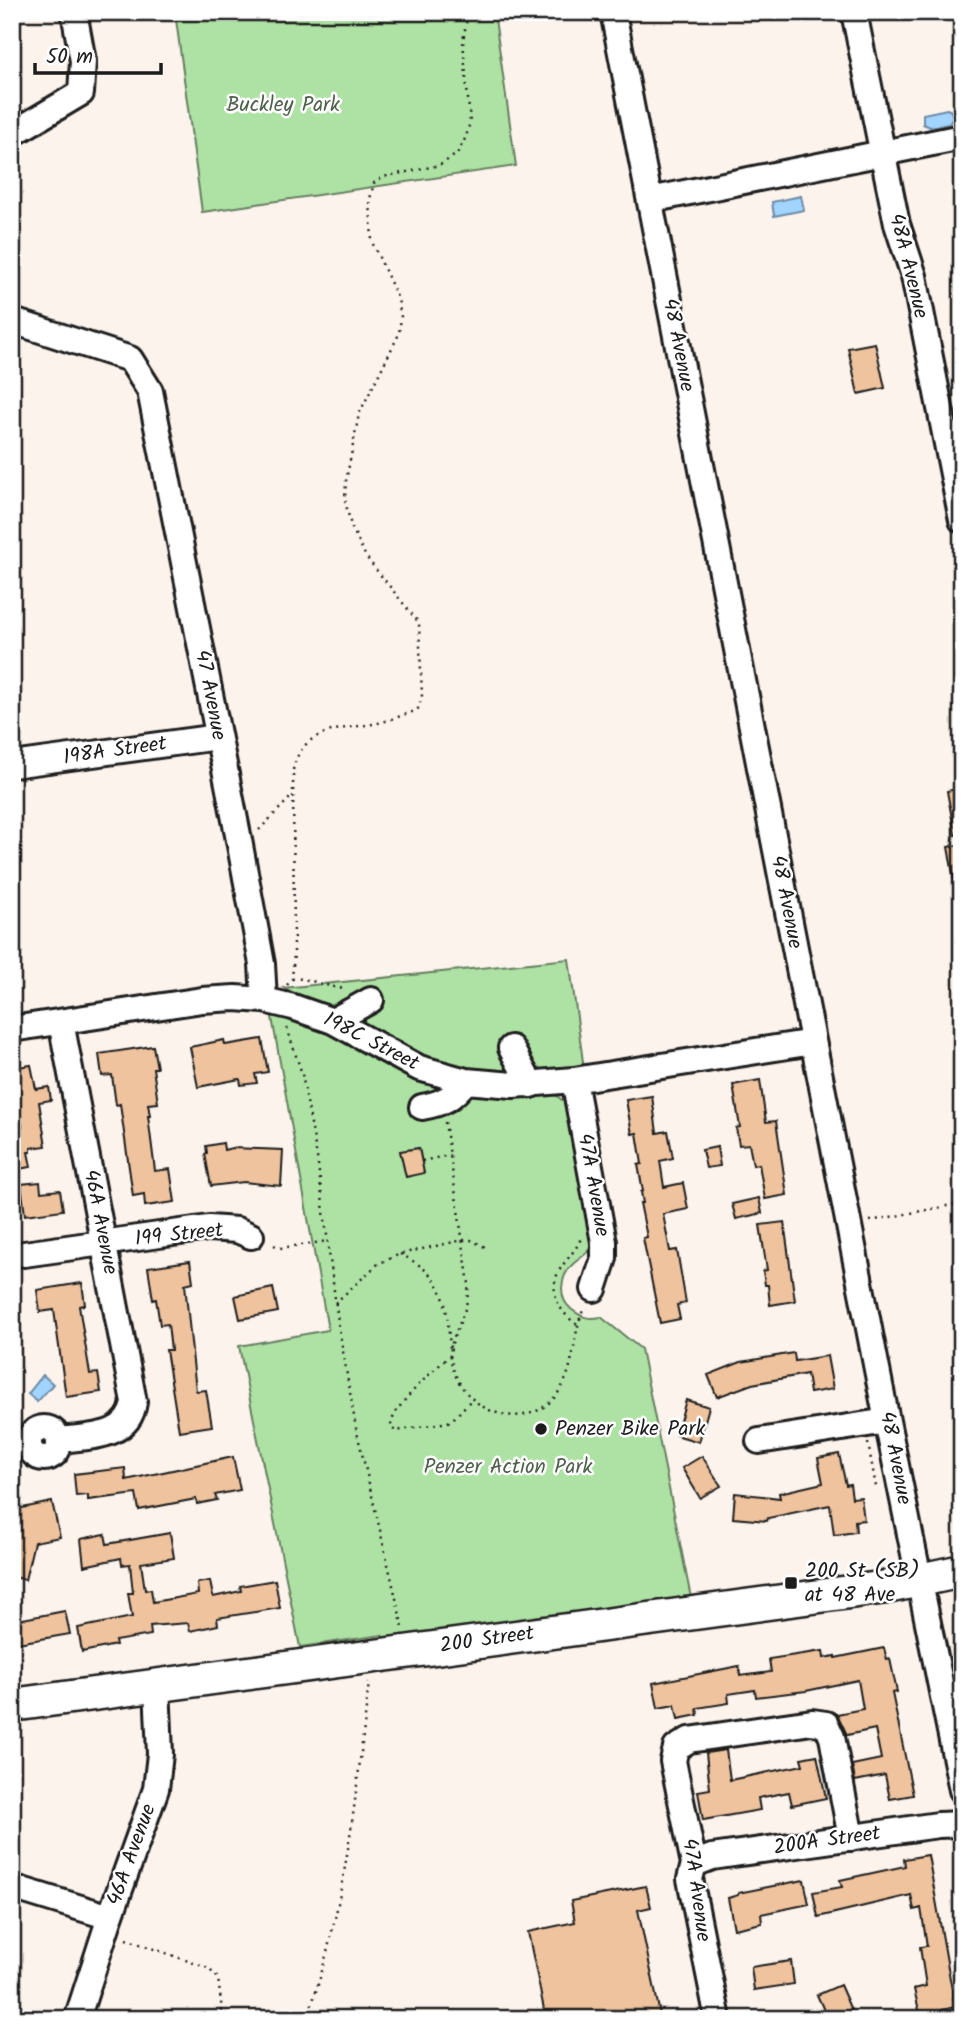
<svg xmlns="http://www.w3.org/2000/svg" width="974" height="2031" font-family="Kalam,sans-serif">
<rect width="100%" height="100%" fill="#fcf3ec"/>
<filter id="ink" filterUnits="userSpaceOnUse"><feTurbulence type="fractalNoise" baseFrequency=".0143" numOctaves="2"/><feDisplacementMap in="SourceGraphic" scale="14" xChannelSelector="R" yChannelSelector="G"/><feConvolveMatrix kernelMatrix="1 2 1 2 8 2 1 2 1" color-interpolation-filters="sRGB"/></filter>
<g filter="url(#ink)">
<path fill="#aee2a4" stroke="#657f60" stroke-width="2" d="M 175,12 L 494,12 L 516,166 L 202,212 Z
M 569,959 L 584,1069 L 499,1075 L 436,1063 L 284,988 Z
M 271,1012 L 550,1093 L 557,1096 L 567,1104 L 592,1242 C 589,1255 581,1256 572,1265 C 560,1277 558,1298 571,1309 C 581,1317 589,1320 601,1317 L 641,1349 L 691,1598 L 384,1641 L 382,1635 L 300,1647 L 239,1346 L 328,1330 Z"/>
<path fill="#a1d4fe" stroke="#6c8aa4" stroke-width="2" d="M 947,109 L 951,111 L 953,117 L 949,124 L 930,127 L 923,124 L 923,114 Z
M 801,196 L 804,210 L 774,216 L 772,202 Z
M 43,1375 L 53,1384 L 37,1402 L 28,1394 Z"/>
<path fill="#efc39e" stroke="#1c1c1c" stroke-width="2" d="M 875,343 L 885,388 L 858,394 L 848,348 Z
M 962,788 L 962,834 L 955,835 L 947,791 Z
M 962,844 L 962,885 L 955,885 L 948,847 Z
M 262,1039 L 268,1072 L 255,1074 L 257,1083 L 241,1085 L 240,1079 L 198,1087 L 190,1047 L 224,1040 L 225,1045 Z
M 153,1046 L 157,1068 L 153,1068 L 158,1103 L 148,1104 L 150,1116 L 148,1116 L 155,1171 L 170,1169 L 175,1202 L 145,1206 L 144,1194 L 133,1196 L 120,1104 L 116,1105 L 112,1075 L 102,1076 L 99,1054 Z
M 31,1065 L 36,1089 L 49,1087 L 51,1100 L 39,1102 L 46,1146 L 31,1148 L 31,1152 L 28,1152 L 31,1167 L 12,1170 L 12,1128 L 22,1127 L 16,1096 L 12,1097 L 12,1068 Z
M 760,1080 L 766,1122 L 776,1121 L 787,1195 L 765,1199 L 759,1164 L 753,1165 L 749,1144 L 739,1145 L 736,1128 L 740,1127 L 733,1085 Z
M 652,1096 L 657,1133 L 668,1131 L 673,1158 L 660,1161 L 664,1187 L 683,1183 L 688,1209 L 663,1214 L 670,1251 L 677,1250 L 686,1303 L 677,1305 L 680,1319 L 660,1323 L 643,1238 L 647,1237 L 640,1203 L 643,1203 L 641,1192 L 643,1191 L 638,1165 L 642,1164 L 637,1133 L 632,1134 L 626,1100 Z
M 223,1143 L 224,1150 L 232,1148 L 283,1150 L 281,1186 L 244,1182 L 211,1186 L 205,1154 L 207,1153 L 206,1146 Z
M 717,1147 L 720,1166 L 706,1168 L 702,1150 Z
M 419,1148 L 424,1173 L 406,1177 L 400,1151 Z
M 40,1182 L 41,1192 L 60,1190 L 63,1210 L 25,1215 L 21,1184 Z
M 759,1198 L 762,1213 L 736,1219 L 732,1204 Z
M 784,1222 L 795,1301 L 770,1305 L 768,1285 L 765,1285 L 763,1271 L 767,1270 L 760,1225 Z
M 190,1261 L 193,1282 L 185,1284 L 196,1391 L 206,1390 L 212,1426 L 179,1431 L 166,1350 L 171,1350 L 168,1324 L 160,1325 L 156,1299 L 153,1300 L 148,1267 Z
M 82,1283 L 85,1305 L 79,1306 L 90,1374 L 98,1373 L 101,1392 L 66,1397 L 54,1310 L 40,1312 L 37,1290 Z
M 273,1288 L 278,1312 L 240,1319 L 235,1296 Z
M 794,1353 L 795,1361 L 827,1356 L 833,1389 L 810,1393 L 807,1374 L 752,1384 L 717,1397 L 708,1375 L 741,1362 Z
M 686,1400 L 709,1407 L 699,1442 L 676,1435 Z
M 839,1454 L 846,1485 L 850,1484 L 852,1498 L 861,1497 L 864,1520 L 855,1521 L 856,1532 L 834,1535 L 830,1505 L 768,1518 L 767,1521 L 733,1518 L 735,1493 L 780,1498 L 779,1493 L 823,1483 L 818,1458 Z
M 702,1456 L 721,1486 L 700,1498 L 682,1468 Z
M 233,1457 L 240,1490 L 215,1495 L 217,1500 L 197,1504 L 196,1499 L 139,1510 L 136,1494 L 88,1500 L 88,1495 L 76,1496 L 74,1474 L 125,1468 L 126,1480 Z
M 52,1502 L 60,1537 L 34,1542 L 25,1580 L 12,1576 L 12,1510 Z
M 170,1533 L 174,1558 L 141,1563 L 145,1590 L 151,1589 L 153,1602 L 198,1594 L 197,1583 L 210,1581 L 213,1597 L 241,1591 L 240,1586 L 275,1580 L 280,1608 L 217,1618 L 218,1625 L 190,1631 L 188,1623 L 150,1626 L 151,1635 L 115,1641 L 116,1645 L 82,1652 L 78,1628 L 132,1617 L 128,1593 L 133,1593 L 130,1564 L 122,1565 L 121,1558 L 84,1566 L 81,1539 L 105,1534 L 107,1544 Z
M 65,1611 L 70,1634 L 12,1644 L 12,1621 Z
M 884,1648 L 887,1660 L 890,1659 L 897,1692 L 892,1693 L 913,1795 L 890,1799 L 885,1775 L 855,1781 L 852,1765 L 881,1759 L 875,1729 L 847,1735 L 837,1714 L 863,1709 L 858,1680 L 806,1691 L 756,1697 L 755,1690 L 728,1694 L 729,1703 L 697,1708 L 698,1715 L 678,1719 L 675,1705 L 658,1708 L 653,1683 L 739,1666 L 740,1676 L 771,1672 L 769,1659 L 823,1651 L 824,1658 L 835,1656 L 835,1658 Z
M 726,1750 L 730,1780 L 803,1765 L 801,1758 L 817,1755 L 826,1798 L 792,1805 L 789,1792 L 758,1798 L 760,1810 L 703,1820 L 698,1791 L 710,1789 L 706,1753 Z
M 928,1855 L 955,2007 L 942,2010 L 944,2019 L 921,2019 L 914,1989 L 926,1986 L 920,1947 L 927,1946 L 921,1908 L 914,1910 L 911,1895 L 818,1917 L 813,1892 L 842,1887 L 840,1880 L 905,1866 L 904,1859 Z
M 804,1880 L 809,1904 L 761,1914 L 762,1923 L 734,1929 L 728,1898 L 738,1895 L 738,1893 Z
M 646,1886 L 651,1907 L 638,1910 L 661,2019 L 546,2019 L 528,1932 L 575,1922 L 571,1901 Z
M 791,1961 L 794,1984 L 754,1990 L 751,1967 Z
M 840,1985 L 855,2019 L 828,2019 L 817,1995 Z"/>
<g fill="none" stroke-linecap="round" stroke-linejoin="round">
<g stroke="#1c1c1c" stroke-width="30">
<path id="minor" d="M 613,12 L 887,1421 L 962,1790
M 854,12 L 897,224 L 914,276 L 962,520
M 12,134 L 81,93 L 83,61 L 74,12
M 650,200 L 962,137
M 12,324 L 16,322 L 130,359 L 150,391 L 239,840 L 262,964 L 264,1000
M 12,765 L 218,737
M 333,1021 L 371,1000
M 12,1029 L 202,1000 L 235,998 L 264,1000 L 293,1007 L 333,1021 L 419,1068 L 466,1081 L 513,1085 L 574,1080 L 813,1042
M 511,1048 L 531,1085
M 574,1080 L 604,1242 L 604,1258 L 594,1289
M 422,1107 C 444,1103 452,1098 466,1081
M 24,1254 L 209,1228 L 237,1230 L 251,1236
M29 1443a15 15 0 1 1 30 0a15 15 0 1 1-30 0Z
M 59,1440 C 88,1436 129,1439 134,1402 L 61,1022
M 759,1441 L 887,1421
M 694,1864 L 712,1857 L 938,1825 L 962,1824
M 12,1887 L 110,1917
M 77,2019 L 110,1917 L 156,1789 L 160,1754 L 157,1686
M 718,2019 L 690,1879 L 694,1864 L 673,1761 L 676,1748 L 689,1740 L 812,1722 L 826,1724 L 832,1737 L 851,1838"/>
</g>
<g stroke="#1c1c1c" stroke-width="37">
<path id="major" d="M 12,1705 L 887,1587 L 962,1571"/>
</g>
<path stroke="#1c1c1c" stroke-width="2.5" stroke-dasharray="2 5" stroke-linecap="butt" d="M 259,830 L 293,795
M 292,979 C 303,976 330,988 346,989
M 287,985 L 292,979 L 294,953 L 293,770 C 302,726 344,730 378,723 C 391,720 403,715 415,711 L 419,708 L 422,695 L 419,623 L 366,557 L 351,526 L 345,500 L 346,481 L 359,414 L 399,334 L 401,317 L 398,299 L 372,242 L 370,199 L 374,183 L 383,177 L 440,165 L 457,154 L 466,137 L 470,122 L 463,41 L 468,12
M 287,1028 L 302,1074 L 317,1157 L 338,1322 L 356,1428 L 403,1628
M 445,1122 L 469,1284 C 468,1291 468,1298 466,1305 C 462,1324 447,1342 451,1361 C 462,1415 530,1437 560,1390 C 576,1365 572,1334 584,1308
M 422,1161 L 450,1155
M 870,1221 L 962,1203
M 274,1245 L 280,1248 L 328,1241
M 400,1254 C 447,1277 446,1300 450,1348
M 335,1303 L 378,1264 L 400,1254 L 463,1240 L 471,1240 L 489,1249
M 577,1324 C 559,1313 548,1291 559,1271 C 566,1259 576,1251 581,1238
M 450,1355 C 436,1369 389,1408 391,1428 L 396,1431 L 448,1422 L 455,1417 L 470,1401
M 868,1443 L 876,1487
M 126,1939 L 208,1968 L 218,1978 L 223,2019
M 307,2019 C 345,1909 356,1797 369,1682"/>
<use href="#minor" stroke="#fff" stroke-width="24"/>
<use href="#major" stroke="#fff" stroke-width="32"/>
</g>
</g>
<g fill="#1c1c1c" stroke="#fff" stroke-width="2.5">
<circle cx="541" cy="1429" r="7"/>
<rect x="784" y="1576" width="14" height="14" rx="3.5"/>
</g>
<g text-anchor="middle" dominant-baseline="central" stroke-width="5" stroke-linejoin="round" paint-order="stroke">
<g font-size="21" fill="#4f614c" stroke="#fff">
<text x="283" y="105">Buckley Park</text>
<text x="508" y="1467">Penzer Action Park</text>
</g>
<g font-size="21" fill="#1c1c1c" stroke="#fff">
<text transform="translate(908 266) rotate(76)">48A Avenue</text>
<text transform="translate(678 345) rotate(79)">48 Avenue</text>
<text transform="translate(210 695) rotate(79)">47 Avenue</text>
<text transform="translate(115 751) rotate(-8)">198A Street</text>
<text transform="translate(786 902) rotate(79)">48 Avenue</text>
<text transform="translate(371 1042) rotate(27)">198C Street</text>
<text transform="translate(593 1185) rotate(80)">47A Avenue</text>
<text transform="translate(100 1222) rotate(79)">46A Avenue</text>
<text transform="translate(179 1235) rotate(-6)">199 Street</text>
<text transform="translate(895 1458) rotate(79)">48 Avenue</text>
<text transform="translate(487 1640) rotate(-8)">200 Street</text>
<text transform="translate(827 1841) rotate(-8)">200A Street</text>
<text transform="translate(132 1855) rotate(-70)">46A Avenue</text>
<text transform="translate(696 1890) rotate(82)">47A Avenue</text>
</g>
<g font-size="21" fill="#1c1c1c" stroke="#fff" text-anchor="start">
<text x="555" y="1429">Penzer Bike Park</text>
<text x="805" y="1571">200 St (SB)<tspan x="805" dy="24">at 48 Ave</tspan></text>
</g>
</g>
<rect width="974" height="2031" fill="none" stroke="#fff" stroke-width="42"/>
<rect x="21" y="21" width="932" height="1989" fill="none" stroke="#1c1c1c" stroke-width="2.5" filter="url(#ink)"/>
<path d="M35 63v10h126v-10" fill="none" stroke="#1c1c1c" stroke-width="3.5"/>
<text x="46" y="63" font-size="21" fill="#1c1c1c" stroke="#ffffff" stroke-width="5" paint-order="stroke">50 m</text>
</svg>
